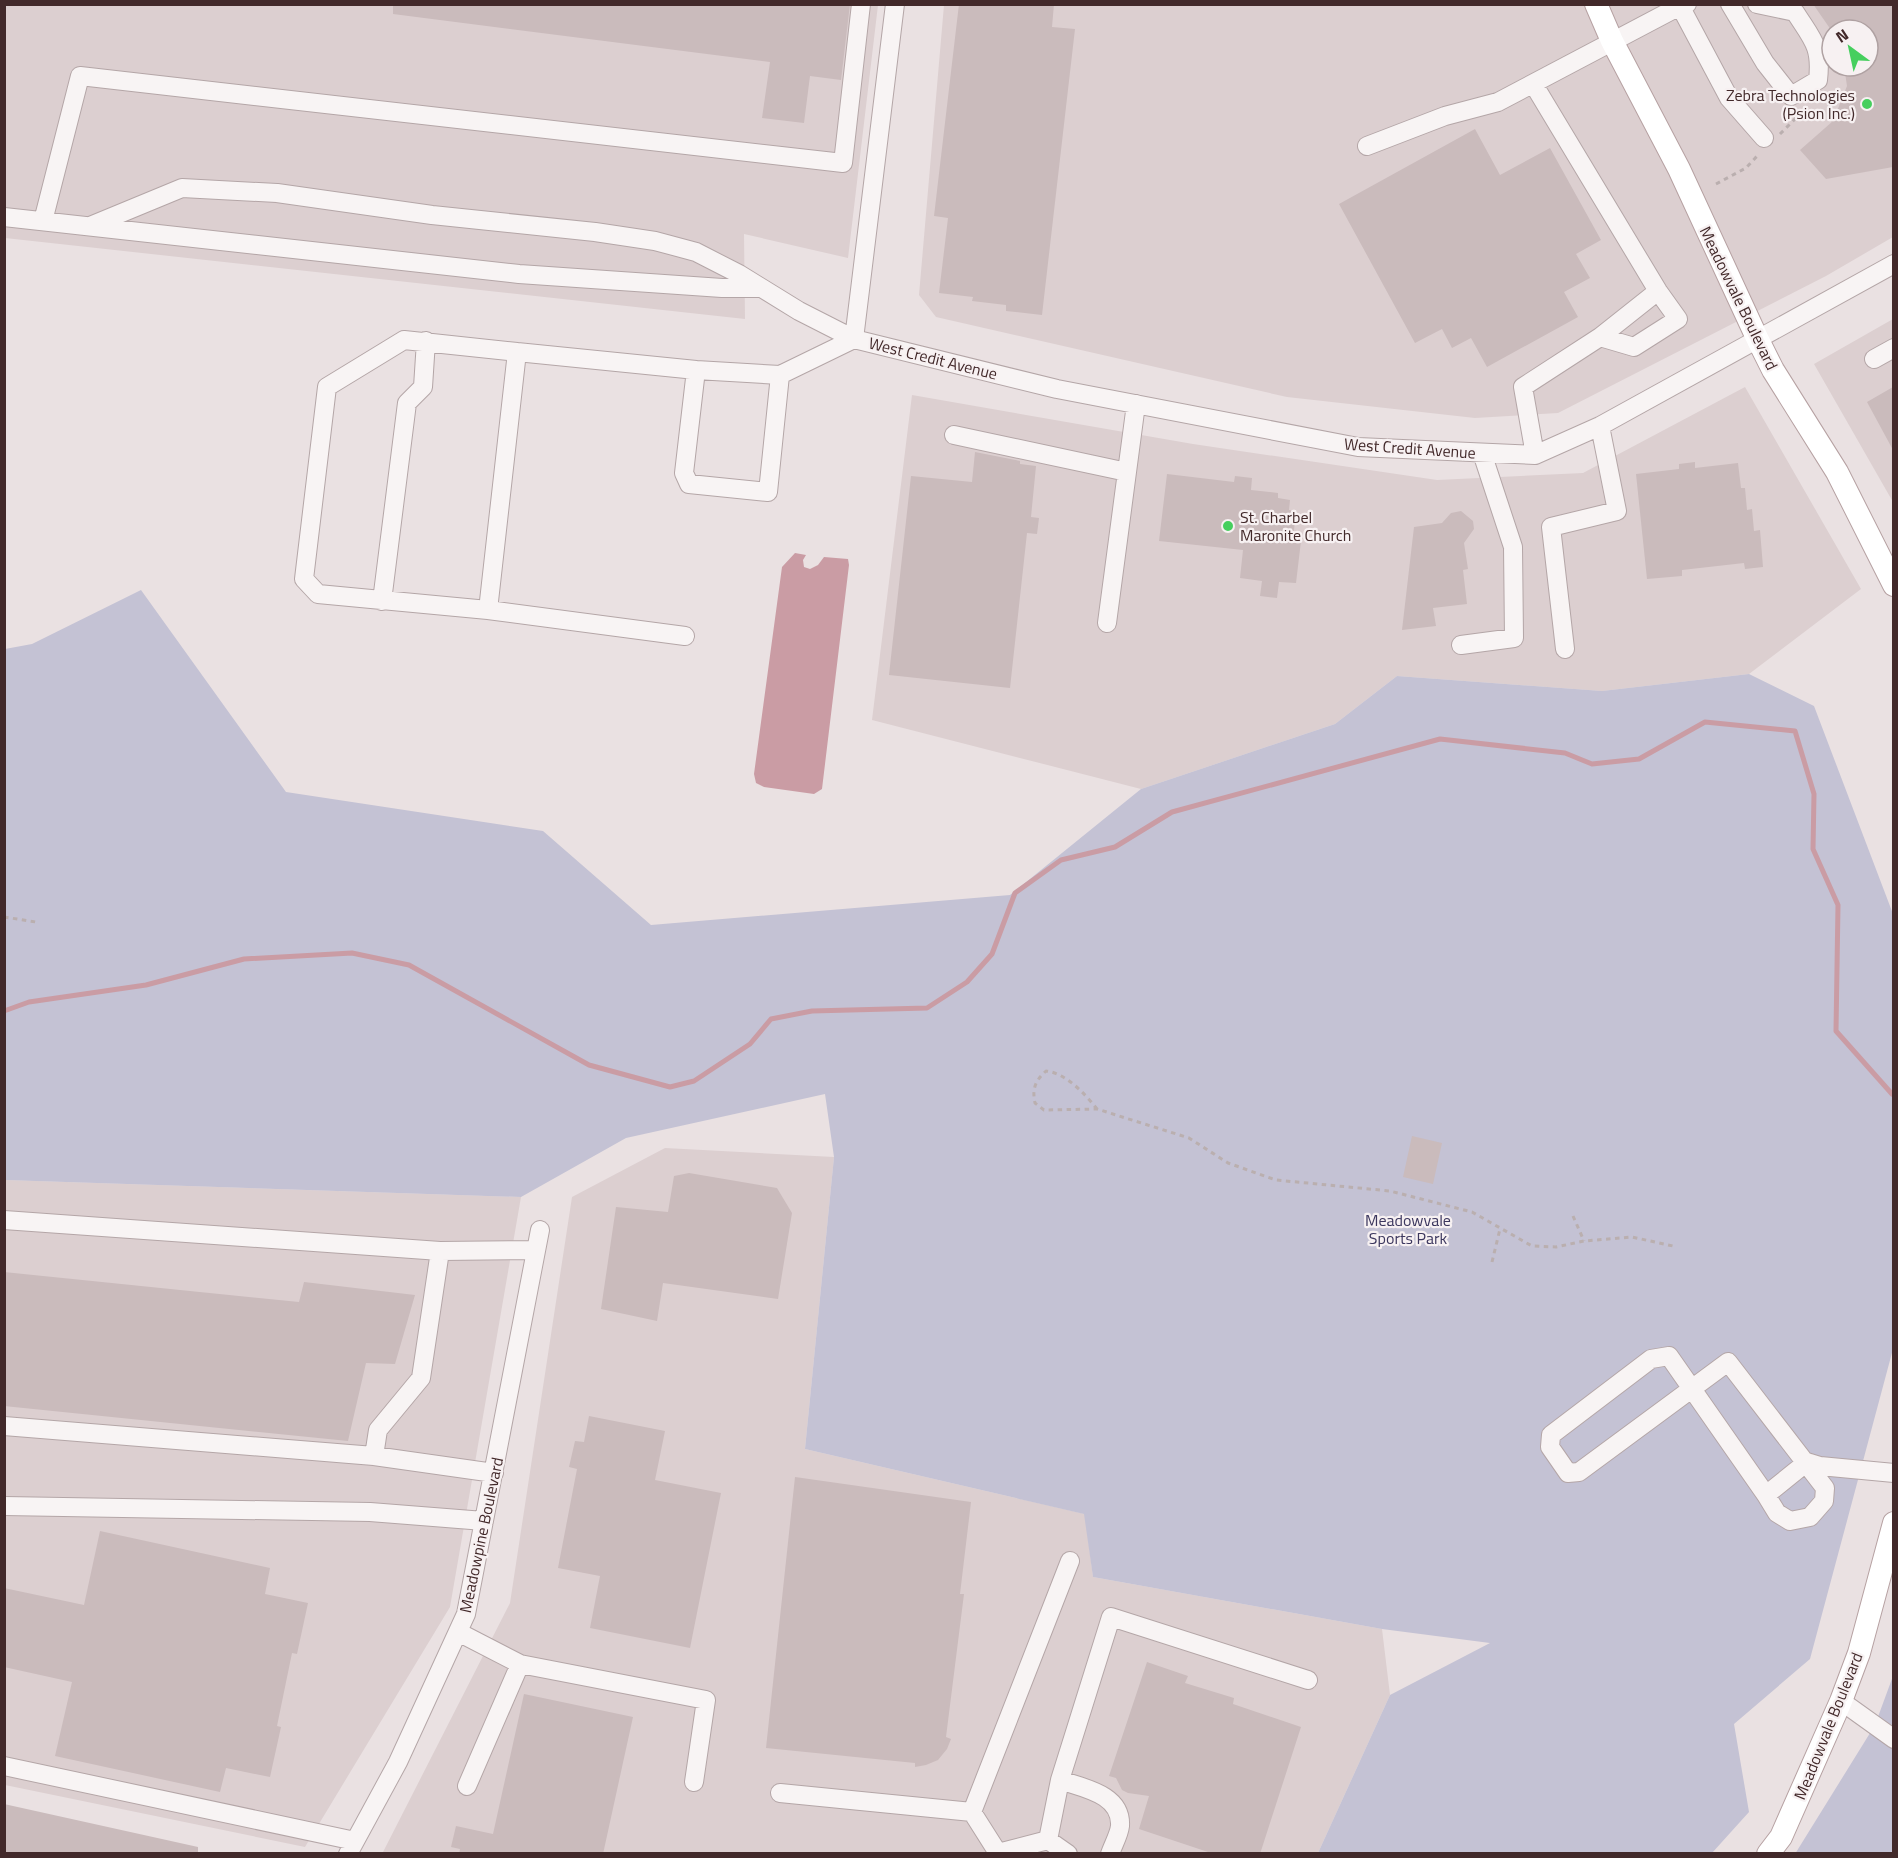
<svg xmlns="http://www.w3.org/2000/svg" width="1898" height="1858" font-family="'Titillium Web',sans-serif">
<rect width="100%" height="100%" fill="#eae1e2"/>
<path fill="#dccfd0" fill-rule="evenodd" d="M 5,5 L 878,5 L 848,258 L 744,234 L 745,319 L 5,238 Z
M 944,5 L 1893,5 L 1893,237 L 1826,276 L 1558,413 L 1475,418 L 1287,397 L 936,317 L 919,295 ZM 1832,30 L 1868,30 L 1868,66 L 1832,66 Z
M 1893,319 L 1893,502 L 1814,364 Z
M 1745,387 L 1861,589 L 1749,674 L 1602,691 L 1397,676 L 1335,724 L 1141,789 L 872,720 L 912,395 L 1193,444 L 1437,480 L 1583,473 Z
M 665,1148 L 834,1157 L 805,1449 L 1085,1514 L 1093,1577 L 1382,1629 L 1390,1695 L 1318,1853 L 382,1854 L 510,1603 L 572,1197 Z
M 5,1180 L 521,1197 L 450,1607 L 305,1847 L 5,1785 Z"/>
<path fill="#c4c2d4" d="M 141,590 L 286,792 L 543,831 L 651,925 L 1010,895 L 1141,789 L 1335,724 L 1397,676 L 1602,691 L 1749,674 L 1814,706 L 1893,914 L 1893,1349 L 1810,1659 L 1734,1724 L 1749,1812 L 1712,1853 L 1318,1853 L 1390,1695 L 1490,1643 L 1382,1629 L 1093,1577 L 1084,1514 L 805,1449 L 834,1157 L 825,1094 L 626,1138 L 521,1197 L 5,1180 L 5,649 L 32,644 Z
M 1893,1676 L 1893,1853 L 1795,1854 L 1875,1725 Z"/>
<path fill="#ca9ca4" d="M 795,553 L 806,555 L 803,560 L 804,567 L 810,569 L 818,565 L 824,557 L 848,559 L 849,565 L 822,789 L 814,794 L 764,787 L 756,783 L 754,774 L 782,567 Z"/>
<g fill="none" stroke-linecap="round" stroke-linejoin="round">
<path stroke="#ca9ca4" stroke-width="5" d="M 4,1011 L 29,1002 L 146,985 L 244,959 L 352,953 L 409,965 L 589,1065 L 670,1087 L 694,1081 L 750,1044 L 771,1019 L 812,1011 L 927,1008 L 967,982 L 992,954 L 1015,893 L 1061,860 L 1115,847 L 1172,812 L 1440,739 L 1565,753 L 1592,764 L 1639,759 L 1705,722 L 1795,731 L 1814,794 L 1813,849 L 1838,905 L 1836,1031 L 1892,1094"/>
</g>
<path fill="#cabbbc" d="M 393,4 L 850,4 L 841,80 L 810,76 L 804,123 L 762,118 L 770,62 L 393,14 Z
M 959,4 L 1054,4 L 1052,27 L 1075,29 L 1042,315 L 1006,311 L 1006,305 L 972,301 L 973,297 L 939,293 L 948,218 L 934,216 Z
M 1813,4 L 1893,4 L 1893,167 L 1826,179 L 1800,150 L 1833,121 L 1847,86 L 1844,66 L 1868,66 L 1868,30 L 1831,30 Z
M 1475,129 L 1500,175 L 1550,148 L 1601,240 L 1576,254 L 1590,278 L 1564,292 L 1578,317 L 1487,367 L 1471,338 L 1452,348 L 1442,329 L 1415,343 L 1339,204 Z
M 1893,387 L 1893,450 L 1867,402 Z
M 975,452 L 1020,461 L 1020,464 L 1036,466 L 1031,517 L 1039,518 L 1037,534 L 1027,533 L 1010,688 L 889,675 L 911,476 L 972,482 Z
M 1695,462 L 1695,468 L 1738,463 L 1741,488 L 1745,488 L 1747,510 L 1752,509 L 1754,531 L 1760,530 L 1763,567 L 1745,569 L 1744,563 L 1682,570 L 1682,576 L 1647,579 L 1636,474 L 1679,469 L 1679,464 Z
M 1167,474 L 1234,482 L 1235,476 L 1252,478 L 1251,490 L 1278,493 L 1278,498 L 1290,500 L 1289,510 L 1296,511 L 1293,540 L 1301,541 L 1296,583 L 1279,582 L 1277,598 L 1260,596 L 1262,581 L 1240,578 L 1243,550 L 1159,541 Z
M 1461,511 L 1473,521 L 1474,529 L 1464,543 L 1468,569 L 1463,570 L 1467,604 L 1433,608 L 1436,626 L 1402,630 L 1414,527 L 1442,523 L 1451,513 Z
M 1412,1136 L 1442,1143 L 1433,1184 L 1403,1177 Z
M 689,1173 L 777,1188 L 792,1213 L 778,1299 L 663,1283 L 657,1321 L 601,1309 L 616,1207 L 668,1212 L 674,1176 Z
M 4,1272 L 299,1302 L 304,1282 L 415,1295 L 395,1364 L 366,1363 L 348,1441 L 4,1406 Z
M 589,1416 L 665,1431 L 655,1480 L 721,1493 L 690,1648 L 590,1628 L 600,1576 L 558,1568 L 577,1469 L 569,1467 L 575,1441 L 584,1442 Z
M 795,1477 L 971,1502 L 960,1594 L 964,1594 L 946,1737 L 951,1739 L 947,1749 L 938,1760 L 926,1765 L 915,1767 L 915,1763 L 766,1748 Z
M 100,1531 L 270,1568 L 265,1594 L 308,1603 L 297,1654 L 292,1653 L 277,1726 L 281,1727 L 270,1777 L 226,1768 L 220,1792 L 55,1756 L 72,1682 L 4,1667 L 4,1588 L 84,1605 Z
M 1147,1662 L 1188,1676 L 1185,1683 L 1234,1698 L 1233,1704 L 1301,1727 L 1260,1854 L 1214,1854 L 1139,1829 L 1149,1796 L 1128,1793 L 1122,1790 L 1116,1778 L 1109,1776 Z
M 524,1694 L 633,1717 L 603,1854 L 459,1854 L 460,1849 L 451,1847 L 456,1826 L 493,1834 Z
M 4,1804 L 198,1847 L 198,1854 L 4,1854 Z"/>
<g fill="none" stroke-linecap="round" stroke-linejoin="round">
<g stroke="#b4a6a7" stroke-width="20">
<path id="minor" d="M 1679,4 L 1729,98 L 1764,138
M 1730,4 L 1765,63 L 1791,96 L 1818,80 C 1822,46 1812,39 1795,12 L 1757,4
M 1534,85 L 1658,291 L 1678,319 L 1634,347 L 1600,337 L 1523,387 L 1535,455
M 1367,146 L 1445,116 L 1498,102 L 1680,6 L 1687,4
M 4,217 L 519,274 L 722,288 L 761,288
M 43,221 L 80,76 L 843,163 L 861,4
M 90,226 L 182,188 L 277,193 L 432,215 L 595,232 L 655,241 L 696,252 L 739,274 L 799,311 L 854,339 L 1057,389 L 1358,447 L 1535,455 L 1600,426 L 1894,264
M 1600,337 L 1658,291
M 854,339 L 895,4
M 1874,359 L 1894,348
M 780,375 L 696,370 L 684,473 L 689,484 L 768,492 L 780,375 L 854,339
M 954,435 L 1127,472
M 382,601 L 407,403 L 423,387 L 426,341
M 488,610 L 318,594 L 304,579 L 327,387 L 404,340 L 517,352
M 1107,623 L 1136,404
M 685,636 L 488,610 L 517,352 L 696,370
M 1461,645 L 1514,638 L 1513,547 L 1482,453
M 1565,649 L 1551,527 L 1617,511 L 1600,426
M 4,1220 L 440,1251 L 536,1250
M 440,1251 L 421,1378 L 378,1430 L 374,1456 L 494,1473
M 4,1426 L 374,1456
M 1807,1462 L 1820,1466 L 1894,1473
M 1766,1495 L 1777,1513 L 1790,1521 L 1810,1517 L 1824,1501 L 1825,1488 L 1728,1362 L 1579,1472 L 1568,1473 L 1550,1447 L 1551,1435 L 1651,1359 L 1669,1356 L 1766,1495 L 1807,1462
M 4,1506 L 370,1512 L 484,1521
M 458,1632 L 520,1664 L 706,1700 L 694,1782
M 1841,1701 L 1894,1739
M 4,1766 L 355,1841
M 1060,1780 C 1083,1788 1122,1794 1120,1826 C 1119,1835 1113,1845 1110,1854
M 467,1786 L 520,1664
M 780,1793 L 972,1812 L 998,1853
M 972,1812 L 1070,1561
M 1048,1840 L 1060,1780 L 1111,1617 L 1308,1680
M 998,1853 L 1048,1840 L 1068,1854
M 348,1854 L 398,1762 L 466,1614 L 540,1230"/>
</g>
<g stroke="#b6a1a2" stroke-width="24">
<path id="major" d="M 1596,4 L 1612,41 L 1679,169 L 1758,340 L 1773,370 L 1837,472 L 1894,585
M 1768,1854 L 1781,1837 L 1841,1701 L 1859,1653 L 1894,1523"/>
</g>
<path stroke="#baafaf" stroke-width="3" stroke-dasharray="4.5 4.5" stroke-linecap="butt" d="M 1780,134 L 1803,111
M 1716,184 L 1746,168 L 1758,155
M 4,917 L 36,922
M 1097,1109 C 1085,1094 1066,1073 1046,1071 C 1035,1081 1032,1089 1035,1103 L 1044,1110 L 1097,1109 L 1189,1138 L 1228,1163 L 1276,1180 L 1390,1191 L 1472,1212 L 1532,1246 L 1556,1247 L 1584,1241 L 1632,1237 L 1673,1246
M 1573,1216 L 1584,1241
M 1492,1262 L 1500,1229"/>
<use href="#minor" stroke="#f8f4f4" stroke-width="18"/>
<use href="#major" stroke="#fff" stroke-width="22"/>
</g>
<g fill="#46cf5e" stroke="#f7f1f2" stroke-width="2">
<circle cx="1867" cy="104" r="6"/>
<circle cx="1228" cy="526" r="6"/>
</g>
<g text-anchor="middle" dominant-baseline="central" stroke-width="4.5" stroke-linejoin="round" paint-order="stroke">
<g font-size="16" fill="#42292a" stroke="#f7f1f2" text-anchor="end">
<text x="1855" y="95">Zebra Technologies<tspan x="1855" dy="18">(Psion Inc.)</tspan></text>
<text x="1240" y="517" text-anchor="start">St. Charbel<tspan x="1240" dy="18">Maronite Church</tspan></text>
</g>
<g font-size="16" fill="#42292a" stroke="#f7f1f2">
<text transform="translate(1739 298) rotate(64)">Meadowvale Boulevard</text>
<text transform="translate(933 358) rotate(14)">West Credit Avenue</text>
<text transform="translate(1410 448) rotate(4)">West Credit Avenue</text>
<text transform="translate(481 1535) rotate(-78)">Meadowpine Boulevard</text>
<text transform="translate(1828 1726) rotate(-68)">Meadowvale Boulevard</text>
</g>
<g font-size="16" fill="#3c375e" stroke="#f7f1f2">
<text x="1408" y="1220">Meadowvale<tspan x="1408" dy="18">Sports Park</tspan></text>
</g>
</g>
<rect width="1898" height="1858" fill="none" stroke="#42292a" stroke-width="12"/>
<g transform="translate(1850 48) rotate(327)"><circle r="28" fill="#f7f1f2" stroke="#afa1a2" stroke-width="1.5"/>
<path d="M0-4.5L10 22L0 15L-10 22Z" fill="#46cf5e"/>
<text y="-9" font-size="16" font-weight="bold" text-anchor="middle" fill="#42292a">N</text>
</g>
</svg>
